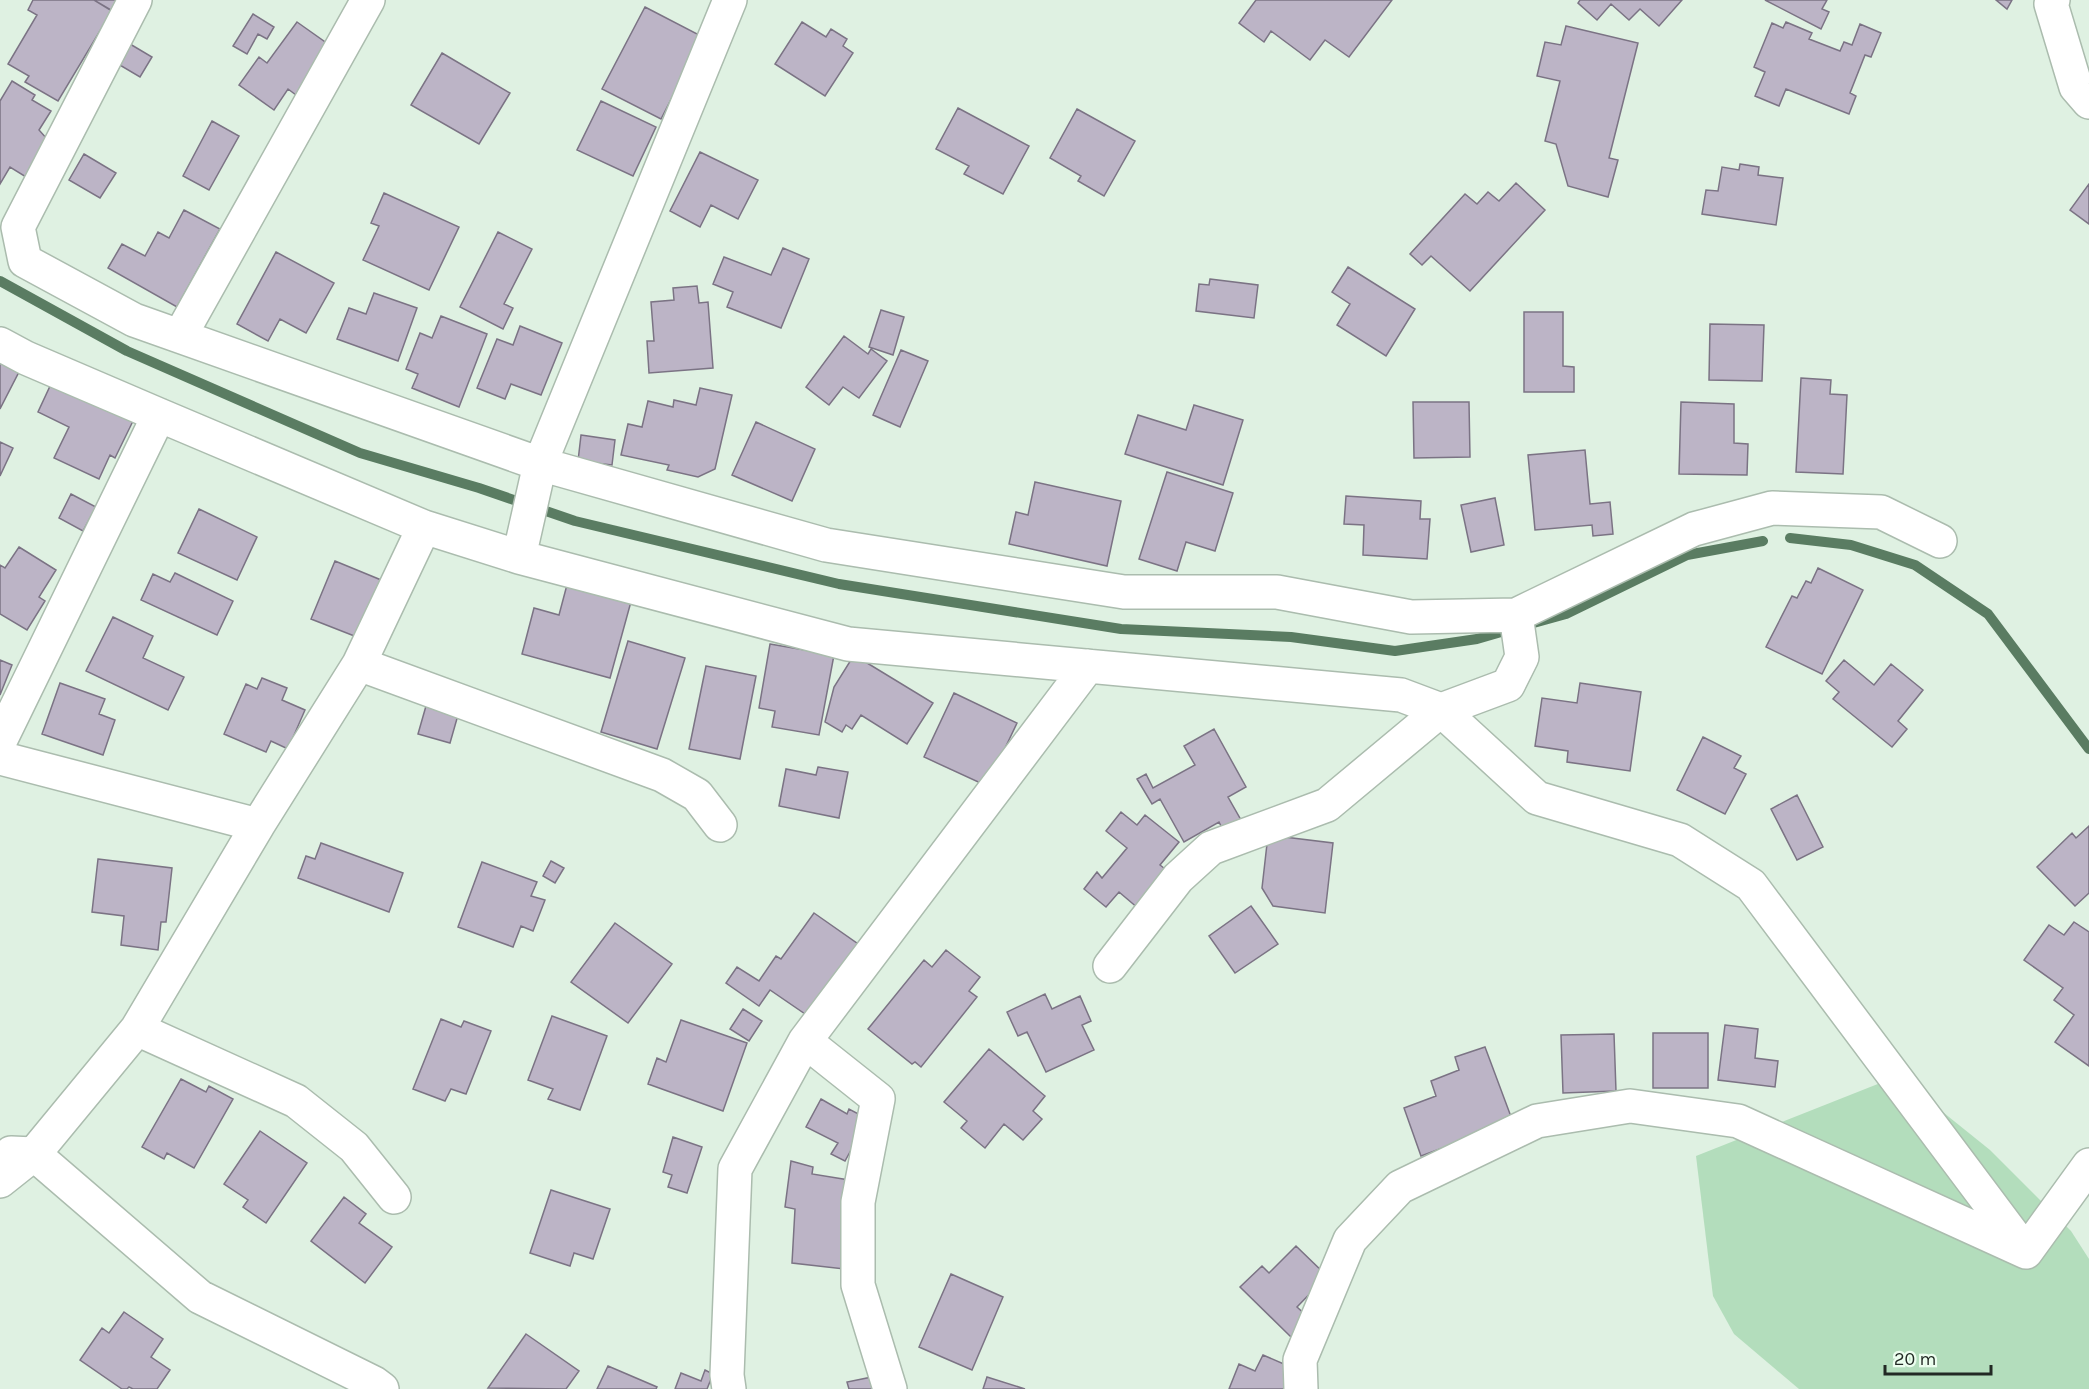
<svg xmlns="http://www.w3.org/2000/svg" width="2089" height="1389" font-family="Karla,sans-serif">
<rect width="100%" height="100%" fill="#dff1e2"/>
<path fill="#b3ddbc" d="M 1898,1076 L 1990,1150 L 2071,1231 L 2089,1259 L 2089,1389 L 1799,1389 L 1734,1334 L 1713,1296 L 1696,1156 Z"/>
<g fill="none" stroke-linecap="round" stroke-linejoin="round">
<path stroke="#5a7c62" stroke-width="10" d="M 0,281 L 127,351 L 360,453 L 479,488 L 575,521 L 839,584 L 1121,629 L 1291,637 L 1395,651 L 1477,639 L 1515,628
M 1790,538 L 1851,545 L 1915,565 L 1988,614 L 2089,749
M 1530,624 L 1566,614 L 1687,555 L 1763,541"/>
</g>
<path fill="#bcb4c6" stroke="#7b7384" stroke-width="1.5" d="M 33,0 L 94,0 L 112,11 L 58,101 L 25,82 L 29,76 L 8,64 L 37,15 L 28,10 Z
M 94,0 L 124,0 L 116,13 Z
M 1256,0 L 1392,0 L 1349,57 L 1325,40 L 1310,60 L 1271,31 L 1264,42 L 1239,23 Z
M 1580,0 L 1682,0 L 1659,26 L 1640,9 L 1629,20 L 1611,4 L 1597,20 L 1578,3 Z
M 1765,0 L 1827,0 L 1822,9 L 1829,12 L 1821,29 Z
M 1996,0 L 2012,0 L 2007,9 Z
M 645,7 L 703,37 L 661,119 L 602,89 Z
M 253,14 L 274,27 L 267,39 L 258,34 L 247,54 L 233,46 Z
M 297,22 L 335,49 L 300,98 L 288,89 L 274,110 L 239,85 L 259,57 L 267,63 Z
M 802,22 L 826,37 L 831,29 L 847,39 L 843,46 L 853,53 L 825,96 L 775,64 Z
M 1786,22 L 1812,33 L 1809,39 L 1840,51 L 1844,42 L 1852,45 L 1860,24 L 1881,33 L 1871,57 L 1865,55 L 1850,93 L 1856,96 L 1849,114 L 1786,89 L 1779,106 L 1755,96 L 1765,72 L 1754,67 L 1772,23 L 1783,28 Z
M 1566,26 L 1638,43 L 1609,158 L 1618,160 L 1608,197 L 1568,186 L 1556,144 L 1545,141 L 1560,81 L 1537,76 L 1545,42 L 1561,45 Z
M 130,44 L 152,57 L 140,77 L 118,64 Z
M 442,53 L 510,93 L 479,144 L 411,105 Z
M 12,81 L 35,95 L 32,100 L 51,111 L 39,130 L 48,140 L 26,177 L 10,167 L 0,184 L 0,101 Z
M 601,101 L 656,127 L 633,176 L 577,150 Z
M 958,108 L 1029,146 L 1003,194 L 964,174 L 969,166 L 936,149 Z
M 1077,109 L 1135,141 L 1104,196 L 1078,181 L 1081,176 L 1050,158 Z
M 212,121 L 239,136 L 209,190 L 183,176 Z
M 700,152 L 758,180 L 738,219 L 711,205 L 700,227 L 670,211 Z
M 84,154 L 116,173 L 100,198 L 69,180 Z
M 1740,164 L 1759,167 L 1758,175 L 1783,178 L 1776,225 L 1702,214 L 1706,190 L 1718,191 L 1722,167 L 1739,170 Z
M 1516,183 L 1545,210 L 1470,291 L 1431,256 L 1422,265 L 1410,254 L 1465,194 L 1477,204 L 1488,192 L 1499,201 Z
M 2089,184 L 2089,224 L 2070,210 Z
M 384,193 L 459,227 L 429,290 L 363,260 L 379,226 L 371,223 Z
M 184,210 L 220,229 L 177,307 L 108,268 L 122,244 L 145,256 L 158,232 L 169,238 Z
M 498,232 L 532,249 L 504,304 L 513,308 L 503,329 L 460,307 Z
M 783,248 L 809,259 L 781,328 L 727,307 L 733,292 L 713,284 L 724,257 L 771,275 Z
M 276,252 L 334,283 L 306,333 L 280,319 L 268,341 L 237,324 Z
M 1348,267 L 1415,309 L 1386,356 L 1337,325 L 1350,304 L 1332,292 Z
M 1210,279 L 1258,285 L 1254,318 L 1196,311 L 1199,284 L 1209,285 Z
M 697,286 L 699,303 L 708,302 L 713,368 L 649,373 L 647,341 L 654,341 L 651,302 L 674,300 L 673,288 Z
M 374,293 L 417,308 L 398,361 L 337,339 L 349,308 L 366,314 Z
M 881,310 L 904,317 L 893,355 L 869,347 Z
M 1524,312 L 1563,312 L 1563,366 L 1574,367 L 1574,392 L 1524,392 Z
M 441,316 L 487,334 L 459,407 L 412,388 L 418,374 L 406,369 L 420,333 L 432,338 Z
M 1710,324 L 1764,325 L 1762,381 L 1709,380 Z
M 520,326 L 562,343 L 541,395 L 511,384 L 505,399 L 477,388 L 497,339 L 513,345 Z
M 844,336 L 868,354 L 871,349 L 887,361 L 859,398 L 843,387 L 829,405 L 806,387 Z
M 901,350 L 928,361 L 900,427 L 873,415 Z
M 0,355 L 22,366 L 0,409 Z
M 1801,378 L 1831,380 L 1830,394 L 1847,395 L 1843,474 L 1796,472 Z
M 51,384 L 134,419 L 115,458 L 110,455 L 99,479 L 54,458 L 69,427 L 38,412 Z
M 700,388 L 732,395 L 715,469 L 698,477 L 667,470 L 669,465 L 621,455 L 628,424 L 642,427 L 648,401 L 673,407 L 674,400 L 696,405 Z
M 1413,402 L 1469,402 L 1470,457 L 1414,458 Z
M 1681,402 L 1734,404 L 1734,443 L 1748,444 L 1747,475 L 1679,474 Z
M 1194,405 L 1243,420 L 1223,485 L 1125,454 L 1138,415 L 1186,430 Z
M 756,422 L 815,449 L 792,501 L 732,475 Z
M 581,435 L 615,440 L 612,465 L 578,461 Z
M 0,442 L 13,448 L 0,476 Z
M 1585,450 L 1590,504 L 1610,502 L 1613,534 L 1593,536 L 1592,525 L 1535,530 L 1528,455 Z
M 1167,472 L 1233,493 L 1215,551 L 1186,542 L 1177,571 L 1139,559 Z
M 1035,482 L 1121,501 L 1107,566 L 1009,544 L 1016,512 L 1028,515 Z
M 71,494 L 96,507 L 83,531 L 59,518 Z
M 1346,496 L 1421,501 L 1420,519 L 1430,519 L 1427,559 L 1363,555 L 1364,525 L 1344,524 Z
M 1495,498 L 1504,545 L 1471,552 L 1461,505 Z
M 199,509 L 257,537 L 237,580 L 178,553 Z
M 19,547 L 56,570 L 39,597 L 45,601 L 27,630 L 0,614 L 0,565 L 5,568 Z
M 335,561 L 386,582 L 362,639 L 311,619 Z
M 1818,568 L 1863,590 L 1822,674 L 1766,647 L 1792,596 L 1797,598 L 1806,581 L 1811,583 Z
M 175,573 L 233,601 L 217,635 L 141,600 L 153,574 L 170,582 Z
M 568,581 L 632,598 L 610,678 L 522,654 L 534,608 L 559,615 Z
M 113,617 L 153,636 L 143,658 L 184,677 L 168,710 L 86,671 Z
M 628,641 L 685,658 L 657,749 L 601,732 Z
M 770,644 L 834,655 L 819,735 L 772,727 L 775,711 L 759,708 Z
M 854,655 L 933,703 L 907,744 L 861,715 L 852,729 L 846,725 L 842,732 L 825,722 L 834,687 Z
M 0,660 L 12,665 L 0,695 Z
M 1844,660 L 1874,685 L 1891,664 L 1923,690 L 1898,721 L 1907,729 L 1892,747 L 1833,699 L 1839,692 L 1826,681 Z
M 706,666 L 756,676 L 740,759 L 689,749 Z
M 262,678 L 287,688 L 282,700 L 305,710 L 288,749 L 271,741 L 266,752 L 224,734 L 246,684 L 257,689 Z
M 60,683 L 105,699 L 99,714 L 115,720 L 103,755 L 42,734 Z
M 1580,683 L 1641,692 L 1630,771 L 1567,762 L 1568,751 L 1535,746 L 1542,698 L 1577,703 Z
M 954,693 L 1017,723 L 987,786 L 924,757 Z
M 428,699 L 460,708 L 450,743 L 418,734 Z
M 1214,729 L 1246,787 L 1228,797 L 1241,820 L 1223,830 L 1219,822 L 1184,842 L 1160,799 L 1152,804 L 1137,779 L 1146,774 L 1153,788 L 1195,765 L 1184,746 Z
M 1703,737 L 1741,756 L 1734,768 L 1746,774 L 1725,814 L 1677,790 Z
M 818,767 L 848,772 L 839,818 L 779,806 L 786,769 L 816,775 Z
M 1797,795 L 1823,847 L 1797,860 L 1771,809 Z
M 1121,812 L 1137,825 L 1145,815 L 1179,842 L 1160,865 L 1169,872 L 1139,909 L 1119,892 L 1106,907 L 1084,889 L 1097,872 L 1102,878 L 1127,848 L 1106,831 Z
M 2089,826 L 2089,893 L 2075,906 L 2037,867 L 2072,833 L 2076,838 Z
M 1268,835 L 1333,843 L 1325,913 L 1273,906 L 1262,888 Z
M 321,843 L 403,873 L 389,912 L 298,878 L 306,856 L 315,859 Z
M 98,859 L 172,868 L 166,922 L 161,922 L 158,950 L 121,945 L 124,916 L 92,912 Z
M 551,861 L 564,868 L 555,883 L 543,876 Z
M 482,862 L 537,882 L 531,896 L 545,900 L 533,931 L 521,926 L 513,947 L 458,927 Z
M 1251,906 L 1278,944 L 1235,973 L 1209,936 Z
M 814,913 L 861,946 L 811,1018 L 770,990 L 759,1006 L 726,983 L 737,967 L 759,981 L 776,956 L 781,959 Z
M 2074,922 L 2089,932 L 2089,1066 L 2055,1042 L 2074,1015 L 2054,1000 L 2063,988 L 2024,960 L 2049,925 L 2064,935 Z
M 615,923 L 672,964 L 628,1023 L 571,982 Z
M 946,950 L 980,977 L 969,991 L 977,997 L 921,1067 L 915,1062 L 912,1064 L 868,1029 L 924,960 L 932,967 Z
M 1045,994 L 1052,1009 L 1080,996 L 1091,1021 L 1082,1025 L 1094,1050 L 1046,1072 L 1027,1032 L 1018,1036 L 1007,1012 Z
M 743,1009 L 762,1021 L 749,1041 L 730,1029 Z
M 552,1016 L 607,1036 L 580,1110 L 548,1099 L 553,1089 L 528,1080 Z
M 441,1019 L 461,1027 L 464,1021 L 491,1031 L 466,1094 L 451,1089 L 445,1101 L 413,1089 Z
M 681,1020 L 747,1043 L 723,1111 L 648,1084 L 657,1058 L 666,1062 Z
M 1725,1025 L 1758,1029 L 1755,1058 L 1778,1061 L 1775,1087 L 1718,1080 Z
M 1653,1033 L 1708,1033 L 1708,1088 L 1653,1088 Z
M 1614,1034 L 1616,1091 L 1563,1093 L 1561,1035 Z
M 1485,1047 L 1513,1122 L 1421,1156 L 1404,1108 L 1436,1096 L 1431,1081 L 1459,1070 L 1455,1057 Z
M 989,1049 L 1045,1096 L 1033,1111 L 1042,1119 L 1023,1140 L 1004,1124 L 985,1148 L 961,1128 L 967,1121 L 944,1102 Z
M 181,1079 L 206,1092 L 209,1086 L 233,1099 L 194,1168 L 167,1153 L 164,1159 L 142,1147 Z
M 821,1099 L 847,1114 L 849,1109 L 868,1119 L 845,1161 L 831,1154 L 838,1143 L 806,1127 Z
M 260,1131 L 307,1163 L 266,1223 L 243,1207 L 248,1200 L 224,1184 Z
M 673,1137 L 702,1147 L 687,1193 L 668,1187 L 672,1175 L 663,1172 Z
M 791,1161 L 813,1167 L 812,1174 L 855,1181 L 853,1270 L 792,1263 L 795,1209 L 785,1207 Z
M 551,1190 L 610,1209 L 593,1259 L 574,1253 L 570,1266 L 530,1253 Z
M 344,1197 L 366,1214 L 359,1223 L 392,1247 L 365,1283 L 311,1241 Z
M 1296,1246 L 1327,1276 L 1297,1307 L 1309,1318 L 1291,1337 L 1240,1287 L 1262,1266 L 1269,1273 Z
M 951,1274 L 1003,1297 L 972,1370 L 919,1347 Z
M 124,1312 L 163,1339 L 151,1357 L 170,1370 L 157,1389 L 133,1389 L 129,1387 L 127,1389 L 122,1389 L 80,1360 L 102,1328 L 109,1333 Z
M 526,1334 L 579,1371 L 566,1389 L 488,1388 Z
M 1263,1355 L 1293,1368 L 1284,1389 L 1229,1389 L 1239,1364 L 1255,1371 Z
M 608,1366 L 657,1387 L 656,1389 L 597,1389 Z
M 705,1370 L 713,1374 L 707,1389 L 675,1389 L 681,1373 L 701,1381 Z
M 872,1377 L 874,1389 L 849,1389 L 847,1382 Z
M 987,1377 L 1025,1389 L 983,1389 Z"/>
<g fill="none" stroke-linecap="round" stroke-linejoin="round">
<g stroke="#abbcae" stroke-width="36">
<path id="minor" d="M 135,0 L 18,227 L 25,261 L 134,320 L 540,464 L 826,545 L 1124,592 L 1277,592 L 1411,617 L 1516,615 L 1694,529 L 1772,508 L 1881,512 L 1940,541
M 2053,0 L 2051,4 L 2076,87 L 2089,102
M 180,336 L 368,0
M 0,344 L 26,358 L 159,415 L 424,527 L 519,557 L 848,644 L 1401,695 L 1441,710 L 1508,685 L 1522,657 L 1516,615
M 519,557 L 540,464 L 730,0
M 359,664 L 662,775 L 697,795 L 720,825
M 0,741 L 159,415
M 0,758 L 258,825
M 1110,966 L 1178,878 L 1211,848 L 1327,805 L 1441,710 L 1537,798 L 1680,840 L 1751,885 L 2026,1252
M 137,1029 L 296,1101 L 354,1147 L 394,1197
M 805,1041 L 878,1099 L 858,1202 L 858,1285 L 890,1389
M 11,1153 L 34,1154 L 200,1297 L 374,1383 L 382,1389
M 0,1181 L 34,1154 L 137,1029 L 258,825 L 359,664 L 424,527
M 729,1389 L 727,1375 L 735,1169 L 805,1041 L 1088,666
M 1301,1389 L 1300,1360 L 1350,1240 L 1400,1187 L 1537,1121 L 1630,1106 L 1738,1121 L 2026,1252 L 2089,1165"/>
</g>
<use href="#minor" stroke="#fff" stroke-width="33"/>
</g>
<path d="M1885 1365v9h106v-9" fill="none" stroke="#222924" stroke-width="3"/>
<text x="1894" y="1365" font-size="18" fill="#222924" stroke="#ecfeef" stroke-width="4.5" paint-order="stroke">20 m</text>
</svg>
